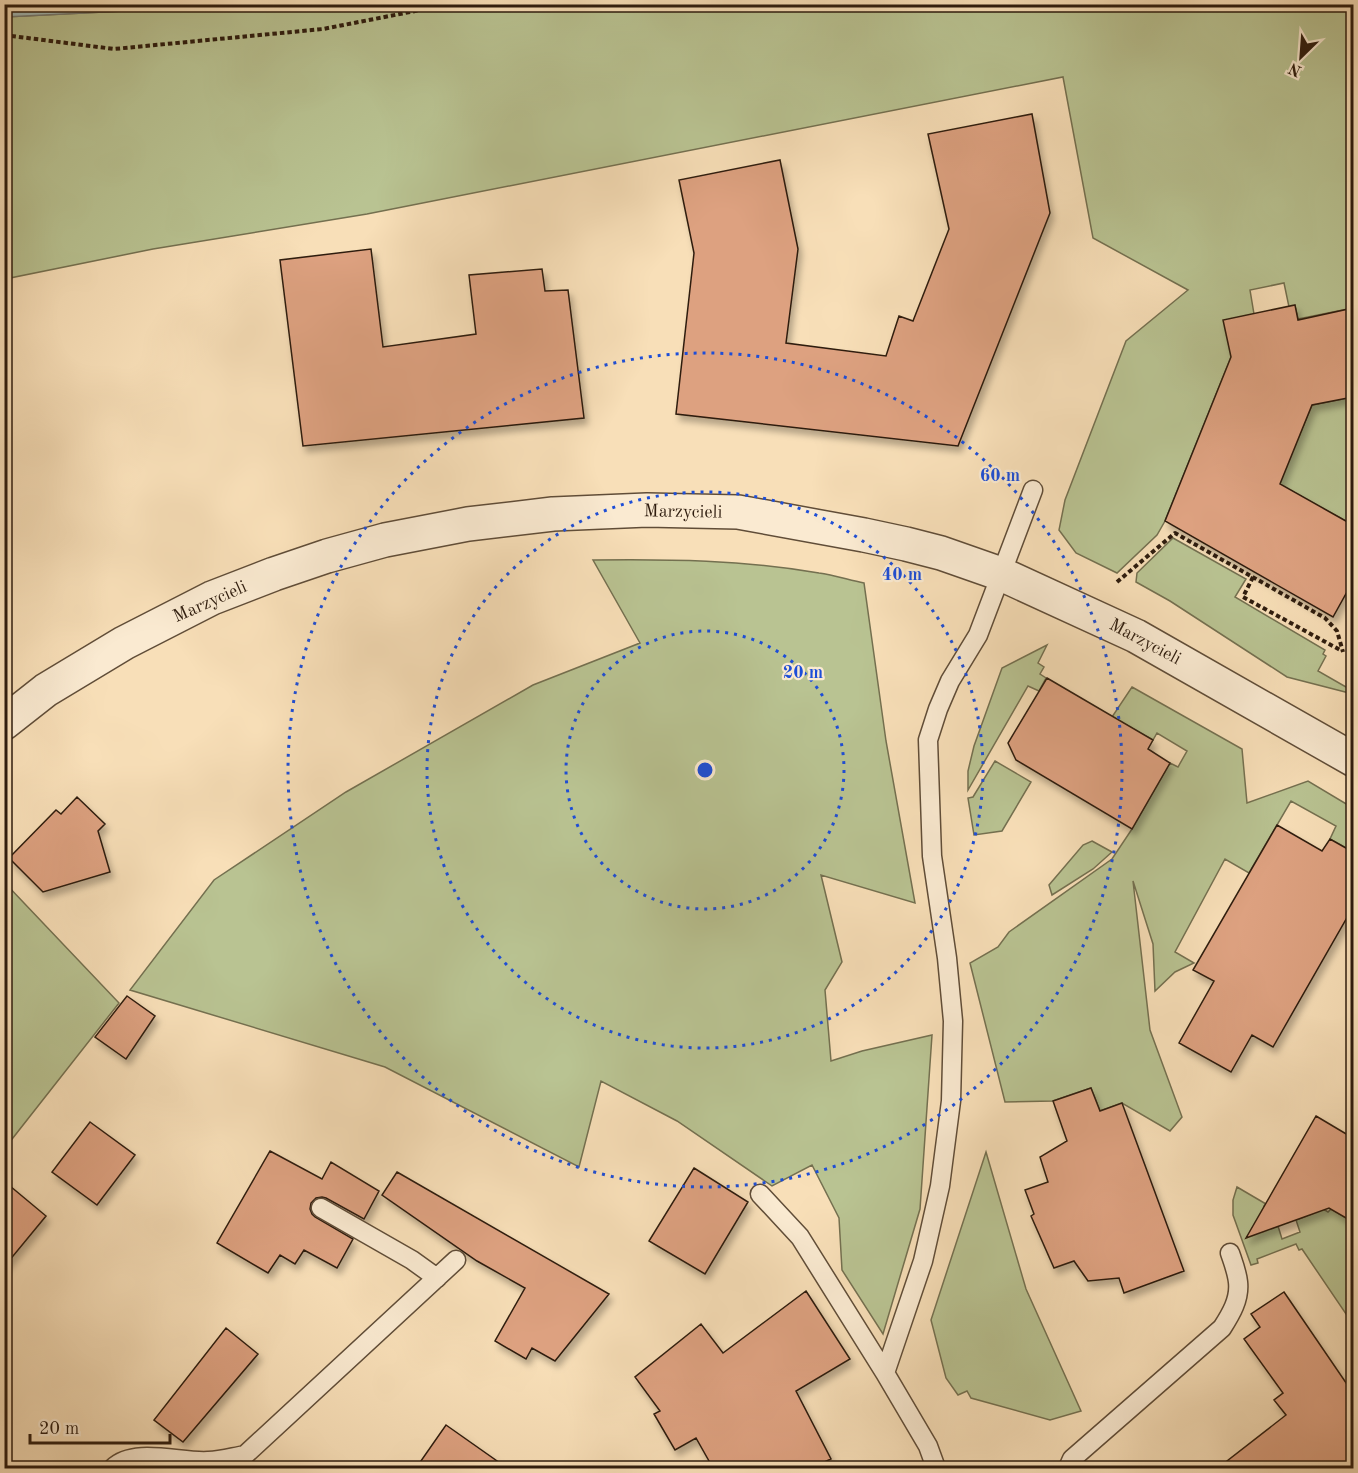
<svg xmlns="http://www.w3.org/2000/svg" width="1358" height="1473" font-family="'Old Standard TT',serif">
<defs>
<filter id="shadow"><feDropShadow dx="3.5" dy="6" stdDeviation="3" flood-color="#0004"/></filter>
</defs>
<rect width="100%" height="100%" fill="#f8dfb8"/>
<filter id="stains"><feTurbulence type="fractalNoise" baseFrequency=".00333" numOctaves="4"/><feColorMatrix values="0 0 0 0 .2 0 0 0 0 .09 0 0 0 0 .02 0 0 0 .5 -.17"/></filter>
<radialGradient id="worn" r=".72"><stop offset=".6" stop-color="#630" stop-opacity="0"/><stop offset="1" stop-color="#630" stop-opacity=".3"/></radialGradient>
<path fill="#b9c392" stroke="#747050" stroke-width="1.5" d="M 220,4 L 1353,5 L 1353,308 L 1298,319 L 1295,306 L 1289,307 L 1284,283 L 1250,290 L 1254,314 L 1231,357 L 1165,521 L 1157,535 L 1117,573 L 1076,553 L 1059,530 L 1065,500 L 1126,341 L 1188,290 L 1093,238 L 1063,77 L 367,214 L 153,249 L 5,279 L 4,17 L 203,7 Z
M 1353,397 L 1353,525 L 1279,484 L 1312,405 Z
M 1173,538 L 1246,579 L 1235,597 L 1325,650 L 1323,654 L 1326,656 L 1318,671 L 1353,691 L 1353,694 L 1287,677 L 1170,601 L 1136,582 L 1137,573 Z
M 593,560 C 669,559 744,560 819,573 C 834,575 849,580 864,583 L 886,741 L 915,903 L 821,875 L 842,962 L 825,990 L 831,1061 L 862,1051 L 932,1035 L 920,1209 L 883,1334 L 842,1270 L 839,1218 L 812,1165 L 772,1186 L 677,1121 L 601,1081 L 579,1167 L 385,1067 L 130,990 L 214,880 L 346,792 L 533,685 L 640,643 Z
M 1047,645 L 1038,663 L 1044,667 L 1040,674 L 1046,678 L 1039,691 L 1028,686 L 968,790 L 968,771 L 974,746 L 1002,668 Z
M 1132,687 L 1242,749 L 1247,803 L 1308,781 L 1353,808 L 1353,852 L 1330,839 L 1336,826 L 1291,801 L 1249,873 L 1225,859 L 1175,952 L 1194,963 L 1175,972 L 1155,991 L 1153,944 L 1133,881 L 1150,1030 L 1182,1117 L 1170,1131 L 1122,1103 L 1100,1111 L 1091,1088 L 1053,1101 L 1005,1102 L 970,963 L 998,947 L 1009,932 L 1112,859 L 1132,829 L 1170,763 L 1178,767 L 1187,751 L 1157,733 L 1153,740 L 1112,717 Z
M 995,761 L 1031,782 L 1002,831 L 974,835 L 968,798 L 973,797 Z
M 1092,841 L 1112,852 L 1093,869 L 1052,895 L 1049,885 L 1083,845 Z
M 5,883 L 119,1003 L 5,1148 Z
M 986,1152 L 1026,1289 L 1081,1411 L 1050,1420 L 971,1398 L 967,1391 L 958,1395 L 946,1378 L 931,1320 Z
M 1237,1187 L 1266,1204 L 1264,1206 L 1272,1228 L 1278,1226 L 1282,1239 L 1300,1232 L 1296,1220 L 1312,1214 L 1317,1205 L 1328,1212 L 1331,1209 L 1353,1222 L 1353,1308 L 1346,1314 L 1302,1249 L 1299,1250 L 1296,1244 L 1257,1259 L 1258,1263 L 1251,1265 L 1233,1215 L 1233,1200 Z"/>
<path fill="#a1bab9" stroke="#737b75" stroke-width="1.5" d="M 4,5 L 5,4 L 220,5 L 203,7 L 5,17 Z"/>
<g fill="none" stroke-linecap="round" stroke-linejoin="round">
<path stroke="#686b64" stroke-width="1.5" d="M 4,11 L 140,4"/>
</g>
<path fill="#dda180" stroke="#2e1c0e" stroke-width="1.5" filter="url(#shadow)" d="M 1032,114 L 1050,213 L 958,446 L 676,414 L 694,253 L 679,180 L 780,160 L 798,249 L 786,343 L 886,356 L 899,316 L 913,321 L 949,229 L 928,134 Z
M 371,249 L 383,347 L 476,334 L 469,275 L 542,269 L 545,291 L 568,290 L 584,418 L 303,446 L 280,260 Z
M 1295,305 L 1298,320 L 1353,308 L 1353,397 L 1312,405 L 1280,484 L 1353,525 L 1353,581 L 1333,617 L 1165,521 L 1231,357 L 1223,320 Z
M 1047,678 L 1153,740 L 1148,749 L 1170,763 L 1132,829 L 1016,760 L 1008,743 Z
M 77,797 L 105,824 L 98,831 L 110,872 L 43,892 L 9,858 L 56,810 L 61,814 Z
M 1277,825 L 1322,851 L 1330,839 L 1353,852 L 1353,907 L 1273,1047 L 1252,1035 L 1231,1072 L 1179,1043 L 1214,981 L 1193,970 Z
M 127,996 L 155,1016 L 126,1059 L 95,1037 Z
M 1091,1088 L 1100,1111 L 1122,1103 L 1184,1271 L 1124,1293 L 1119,1278 L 1088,1281 L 1074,1261 L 1054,1268 L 1031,1216 L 1034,1214 L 1025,1190 L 1048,1182 L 1040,1157 L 1067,1141 L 1053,1101 Z
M 1316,1116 L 1353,1138 L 1353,1222 L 1329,1208 L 1246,1238 Z
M 90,1122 L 135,1155 L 97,1205 L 52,1172 Z
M 270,1151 L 322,1179 L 331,1162 L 379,1191 L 364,1219 L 326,1198 L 322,1197 L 316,1198 L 311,1203 L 310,1209 L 312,1214 L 315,1217 L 353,1239 L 337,1268 L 304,1250 L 295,1264 L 280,1255 L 268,1273 L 217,1243 Z
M 694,1168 L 748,1202 L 705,1274 L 649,1241 Z
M 397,1172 L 609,1294 L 555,1361 L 532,1348 L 526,1359 L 495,1341 L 525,1288 L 477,1261 L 382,1195 Z
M 4,1181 L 46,1216 L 4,1267 Z
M 806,1291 L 850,1359 L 796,1391 L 831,1459 L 811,1468 L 713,1468 L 696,1438 L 675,1450 L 654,1414 L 660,1411 L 635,1377 L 701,1324 L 723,1353 Z
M 1284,1292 L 1353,1393 L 1353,1468 L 1218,1468 L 1286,1415 L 1274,1400 L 1283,1393 L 1244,1339 L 1260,1327 L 1251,1314 Z
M 226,1328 L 258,1354 L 183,1442 L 154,1420 Z
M 446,1425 L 507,1468 L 416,1468 Z"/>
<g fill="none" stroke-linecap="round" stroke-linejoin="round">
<g stroke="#604d38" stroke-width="21">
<path id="lane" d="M 760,1194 L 800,1237 L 885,1373
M 321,1208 L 412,1260 L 437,1278
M 113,1468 C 134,1447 181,1463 208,1461 C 221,1461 233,1457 245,1455 L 456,1260
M 936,1468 L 928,1446 L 885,1373 L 923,1261 L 940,1186 L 951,1101 L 953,1021 L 947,958 L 932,856 L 928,740 L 938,709 L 950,681 L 978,635 L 1033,490
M 1068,1468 L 1072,1459 L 1222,1328 C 1231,1314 1240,1299 1238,1282 C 1237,1272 1233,1262 1230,1253"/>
</g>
<g stroke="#604d38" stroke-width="36">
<path id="street" d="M 4,723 L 46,690 L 124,643 L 212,598 L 274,574 L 327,556 L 385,540 L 468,524 L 553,514 L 647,510 L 738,512 L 864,535 L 906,544 L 941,553 L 1001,574 L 1136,636 L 1354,760"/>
</g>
<path stroke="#2e1c0e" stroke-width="4" stroke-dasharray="4.5 3" stroke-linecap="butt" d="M 4,35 L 114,49 L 323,29 L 451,4
M 1351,478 L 1354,478
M 1253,577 L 1243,597 L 1342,651
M 1117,582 L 1175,533 L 1325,618 L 1337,631 L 1343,652"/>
<use href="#lane" stroke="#faead1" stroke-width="18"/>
<use href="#street" stroke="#faead1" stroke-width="33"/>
</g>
<g fill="none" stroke="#1d4ed8" stroke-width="3" stroke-dasharray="3 6">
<circle cx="705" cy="770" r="139"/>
<circle cx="705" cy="770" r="278"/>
<circle cx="705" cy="770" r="417"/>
</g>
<g text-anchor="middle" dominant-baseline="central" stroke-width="4.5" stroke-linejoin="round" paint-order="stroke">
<g font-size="18" fill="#2e1c0e" stroke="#faead1">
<text transform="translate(683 512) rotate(1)">Marzycieli</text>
<text transform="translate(210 602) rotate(-24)">Marzycieli</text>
<text transform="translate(1145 642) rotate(28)">Marzycieli</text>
</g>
</g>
<circle cx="705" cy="770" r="9" fill="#1d4ed8" stroke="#faead1" stroke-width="3"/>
<g font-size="18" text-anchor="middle" font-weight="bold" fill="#1d4ed8" stroke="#faead1" stroke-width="4.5" stroke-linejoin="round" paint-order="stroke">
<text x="1000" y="481">60 m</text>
<text x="902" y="580">40 m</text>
<text x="803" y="678">20 m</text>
</g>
<rect width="1358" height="1473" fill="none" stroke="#f8dfb8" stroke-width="24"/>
<rect x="6" y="6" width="1346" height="1461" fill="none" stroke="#2e1c0e" stroke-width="3"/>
<rect x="12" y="12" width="1334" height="1449" fill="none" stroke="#2e1c0e" stroke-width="1.5"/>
<g transform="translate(1301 57) rotate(205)" stroke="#faead1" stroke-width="4.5" paint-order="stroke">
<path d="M0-4.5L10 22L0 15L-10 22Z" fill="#2e1c0e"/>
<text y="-9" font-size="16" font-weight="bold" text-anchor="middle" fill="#2e1c0e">N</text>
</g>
<path d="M30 1434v9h140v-9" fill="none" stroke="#2e1c0e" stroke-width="3"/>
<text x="39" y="1434" font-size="18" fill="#2e1c0e" stroke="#faead1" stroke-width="4.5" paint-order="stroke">20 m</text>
<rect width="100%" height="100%" filter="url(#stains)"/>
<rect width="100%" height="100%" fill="url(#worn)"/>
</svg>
